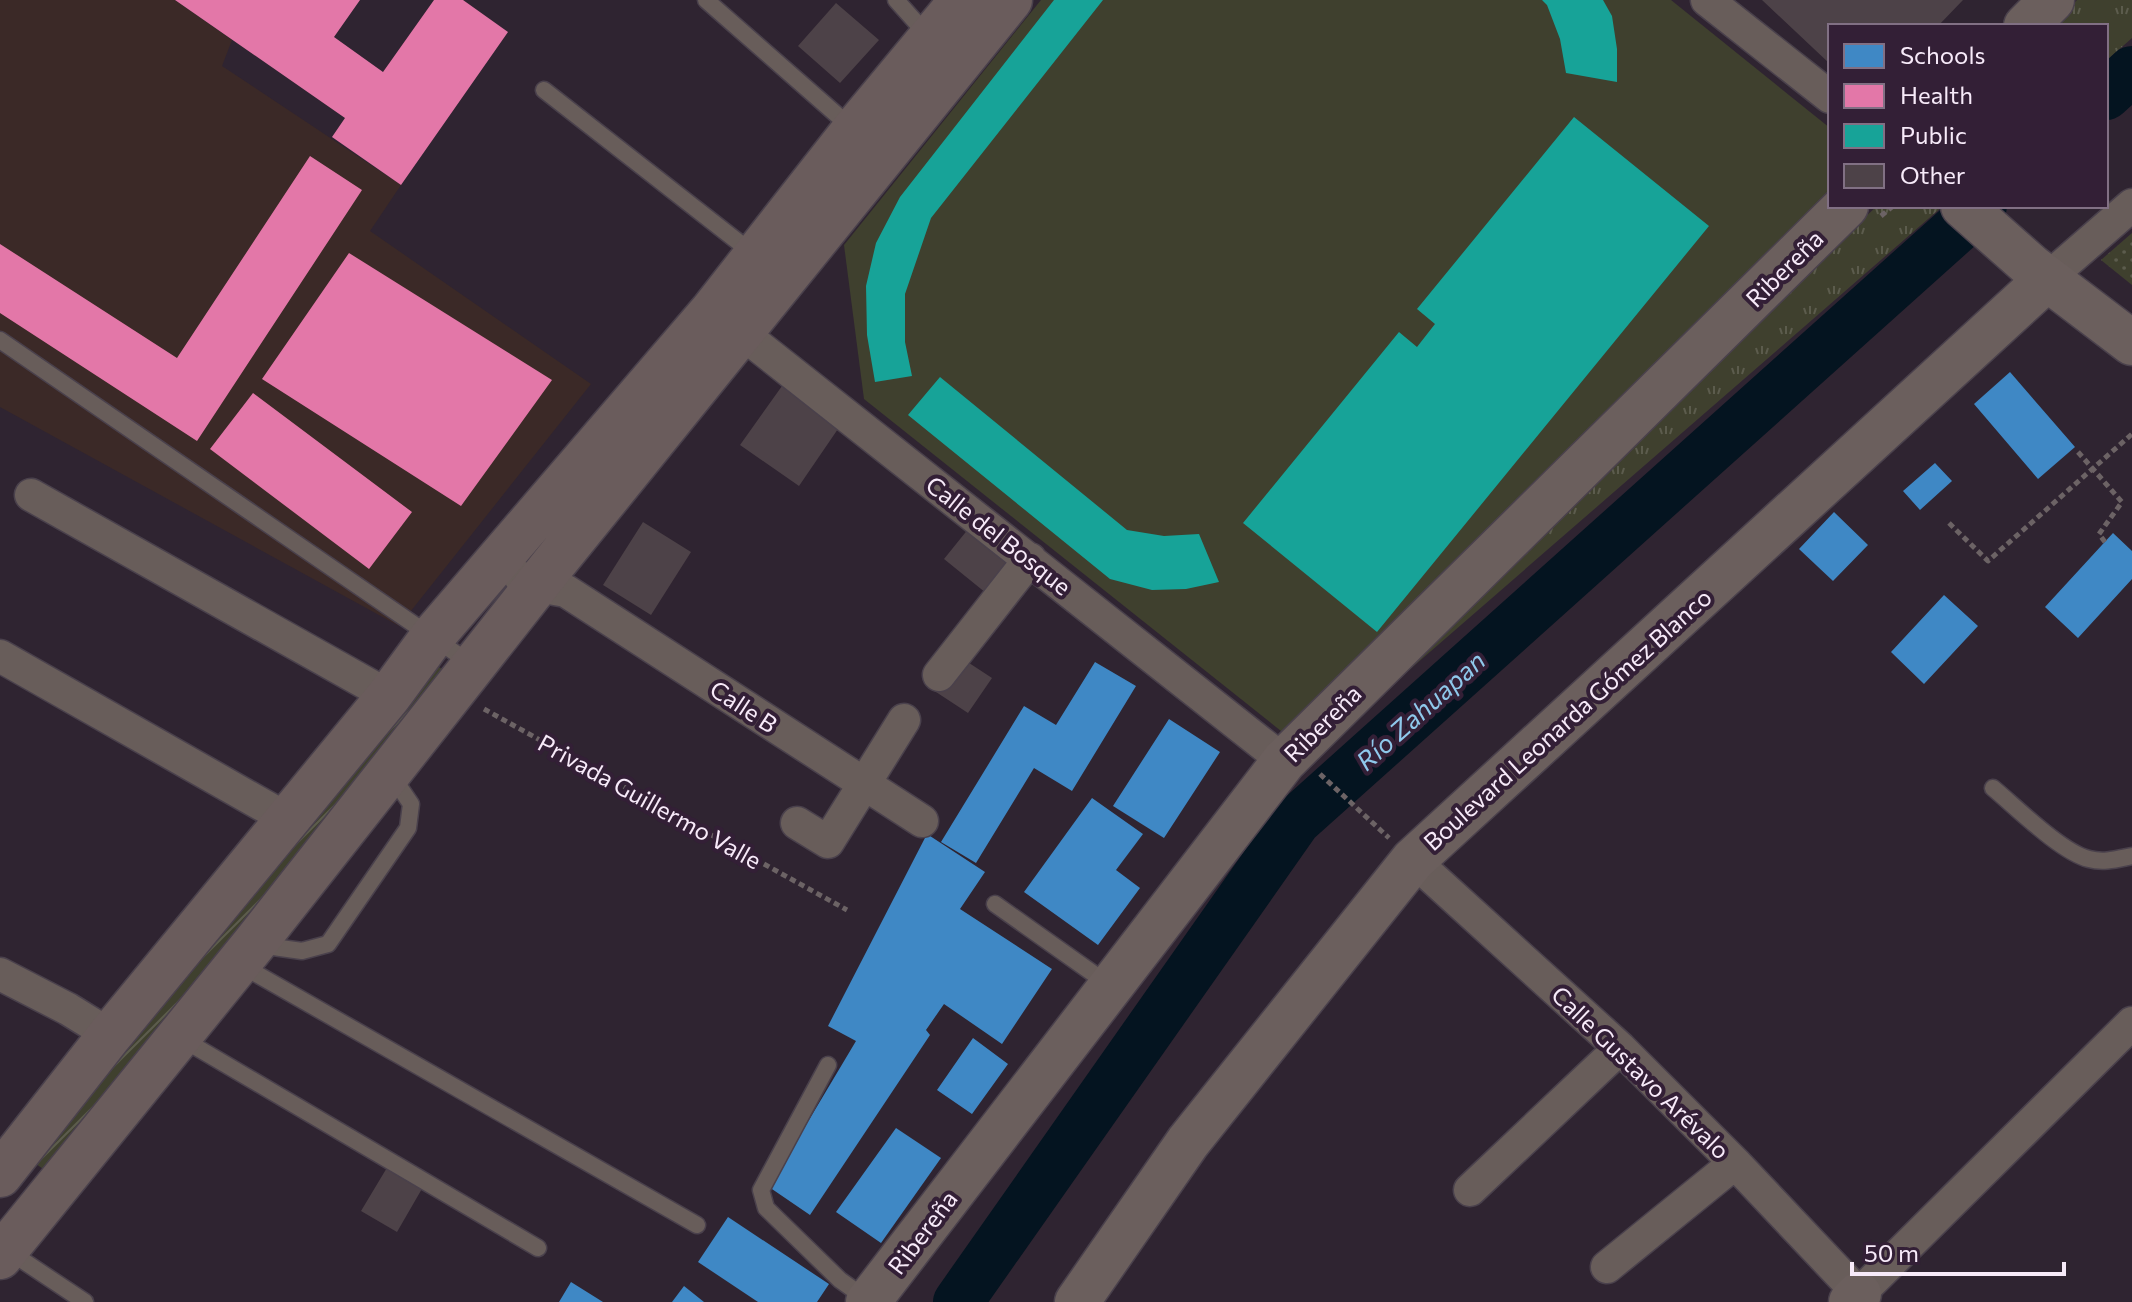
<svg xmlns="http://www.w3.org/2000/svg" width="2132" height="1302" font-family="Commissioner,sans-serif">
<defs>
<pattern id="grass-tufts" width="24" height="20" patternUnits="userSpaceOnUse" patternTransform="scale(2)"><rect width="24" height="20" fill="#3f402e"/><path d="M3 7l-1-3M5 7V3M7 7l1-3M15 17l-1-3M17 17v-4M19 17l1-3" fill="none" stroke="#5c5c4d"/></pattern>
<pattern id="park-dots" width="8" height="8" patternUnits="userSpaceOnUse" patternTransform="scale(2)"><rect width="8" height="8" fill="#3f402e"/><path d="M2 2h.1M6 6h.1" fill="none" stroke="#5c5c4d" stroke-width="1.8" stroke-linecap="round"/></pattern>
<pattern id="garden-furrows" width="10" height="10" patternUnits="userSpaceOnUse" patternTransform="scale(2)"><rect width="10" height="10" fill="#3f402e"/><path d="M-1 1l2-2M0 10L10 0M9 11l2-2" fill="none" stroke="#5c5c4d"/></pattern>
</defs>
<rect width="100%" height="100%" fill="#2f2431"/>
<path fill="#3b2927" d="M 0,0 L 175,0 L 232,40 L 222,66 L 401,185 L 370,231 L 591,384 L 399,626 L 0,407 Z"/>
<path fill="url(#grass-tufts)" d="M 2077,0 L 2132,0 L 2132,38 L 2106,61 L 2106,26 L 2054,26 Z
M 1877,206 L 1943,206 L 1317,750 L 1494,566 Z"/>
<path fill="url(#park-dots)" d="M 2132,233 L 2132,285 L 2101,260 Z"/>
<path fill="url(#garden-furrows)" d="M 427,660 L 454,676 L 52,1175 L 20,1153 Z"/>
<path fill="#3f402e" d="M 1041,0 L 1671,0 L 1830,128 L 1830,194 L 1286,735 L 864,399 L 844,245 Z"/>
<path fill="#3f88c5" d="M 2010,372 L 2075,447 L 2038,479 L 1974,404 Z
M 1935,463 L 1952,481 L 1920,510 L 1903,491 Z
M 1834,512 L 1868,545 L 1833,581 L 1799,549 Z
M 2113,533 L 2132,551 L 2132,579 L 2078,638 L 2045,607 Z
M 1944,595 L 1978,626 L 1924,684 L 1891,652 Z
M 1095,662 L 1136,686 L 1072,791 L 1034,768 L 976,863 L 941,842 L 1024,706 L 1056,725 Z
M 1169,719 L 1220,752 L 1164,838 L 1113,806 Z
M 1092,798 L 1143,834 L 1116,870 L 1140,888 L 1098,945 L 1024,892 Z
M 927,834 L 985,872 L 960,909 L 1052,969 L 1002,1044 L 944,1004 L 926,1030 L 930,1035 L 810,1215 L 769,1187 L 856,1041 L 828,1026 Z
M 973,1038 L 1008,1064 L 972,1114 L 937,1090 Z
M 896,1128 L 941,1158 L 881,1243 L 836,1212 Z
M 728,1217 L 829,1284 L 817,1302 L 758,1302 L 698,1262 Z
M 571,1282 L 603,1302 L 559,1302 Z
M 684,1286 L 704,1302 L 672,1302 Z"/>
<path fill="#e377a8" d="M 175,0 L 360,0 L 334,37 L 383,72 L 434,0 L 463,0 L 508,32 L 401,185 L 332,137 L 345,118 Z
M 310,156 L 362,190 L 197,441 L 0,313 L 0,244 L 177,358 Z
M 349,253 L 552,380 L 461,506 L 262,379 Z
M 253,393 L 412,512 L 369,569 L 210,449 Z"/>
<path fill="#17a398" d="M 1054,0 L 1103,0 L 931,218 L 905,294 L 905,342 L 912,376 L 875,382 L 867,335 L 866,286 L 876,243 L 900,197 Z
M 1542,0 L 1603,0 L 1612,16 L 1617,49 L 1617,82 L 1566,73 L 1560,39 L 1547,5 Z
M 1574,117 L 1709,226 L 1377,632 L 1243,523 L 1399,332 L 1417,347 L 1435,324 L 1417,309 Z
M 940,377 L 1127,530 L 1164,536 L 1199,534 L 1219,582 L 1186,589 L 1152,590 L 1110,579 L 908,415 Z"/>
<g fill="none" stroke-linecap="round" stroke-linejoin="round">
<path stroke="#041420" stroke-width="50" d="M 2106,95 L 2132,71
M 958,1302 L 1296,821 L 1982,206"/>
</g>
<path fill="#4d4248" d="M 1762,0 L 1963,0 L 1938,26 L 1830,26 L 1830,64 Z
M 836,3 L 879,40 L 840,83 L 798,46 Z
M 782,386 L 840,426 L 799,486 L 740,445 Z
M 643,522 L 691,552 L 651,615 L 603,585 Z
M 969,528 L 1011,562 L 986,593 L 944,559 Z
M 960,657 L 992,678 L 968,713 L 936,692 Z
M 388,1166 L 423,1187 L 397,1232 L 361,1211 Z"/>
<g fill="none" stroke-linecap="round" stroke-linejoin="round">
<g stroke="#4a414c" stroke-width="19">
<path id="lane" d="M 706,0 L 853,129
M 896,0 L 930,38
M 544,90 L 755,255
M 0,340 L 473,665
M 1993,788 C 2016,807 2061,852 2089,859 C 2104,863 2117,859 2132,856
M 995,904 L 1108,984
M 259,945 L 302,951 L 328,944 L 408,828 L 411,804 L 390,773
M 239,964 L 697,1225
M 179,1037 L 538,1248
M 828,1065 L 761,1190 L 766,1208 L 840,1280 L 868,1300
M 7,1250 L 85,1302"/>
</g>
<g stroke="#4a414c" stroke-width="35">
<path id="street" d="M 1707,0 L 1830,97
M 2047,279 L 2132,205
M 724,319 L 1284,761
M 31,495 L 389,696
M 520,577 L 538,586 L 566,591 L 922,821
M 0,656 L 289,820
M 939,675 L 1030,559
M 797,823 L 828,842 L 904,720
M 1413,860 L 1620,1048 L 1735,1163 L 1859,1294 L 2132,1023
M 0,974 L 68,1009 L 110,1035
M 1470,1190 L 1620,1048
M 1607,1267 L 1735,1163"/>
</g>
<g stroke="#4a414c" stroke-width="47">
<path id="secondary" d="M 2026,26 L 2052,0
M 1963,206 L 2032,267 L 2132,343
M 868,1302 L 1284,761 L 1846,206
M 1077,1302 L 1188,1142 L 1413,860 L 2047,279
M 1851,1302 L 1859,1294"/>
</g>
<g stroke="#4a414c" stroke-width="47">
<path id="primary" d="M 0,1175 L 110,1035 L 389,696 L 433,636 L 713,310 L 854,130 L 962,0
M 0,1257 L 254,944 L 551,567 L 1010,0"/>
</g>
<path stroke="#6c6365" stroke-width="5" stroke-dasharray="6 4" stroke-linecap="butt" d="M 1881,216 L 1893,206
M 2078,452 L 2122,502 L 2099,534 L 2105,542
M 1949,523 L 1988,561 L 2132,434
M 484,709 L 847,910
M 1320,774 L 1389,838"/>
<use href="#lane" stroke="#685d5a" stroke-width="16"/>
<use href="#street" stroke="#685d5a" stroke-width="32"/>
<use href="#secondary" stroke="#6b5f5d" stroke-width="44"/>
<use href="#primary" stroke="#6a5c5c" stroke-width="44"/>
</g>
<g text-anchor="middle" dominant-baseline="central" stroke-width="8" stroke-linejoin="round" paint-order="stroke">
<g font-size="24" fill="#f7eaf9" stroke="#331f36">
<text transform="translate(1784 268) rotate(-45)">Ribereña</text>
<text transform="translate(999 535) rotate(38)">Calle del Bosque</text>
<text transform="translate(744 706) rotate(33)">Calle B</text>
<text transform="translate(1567 719) rotate(-42)">Boulevard Leonarda Gómez Blanco</text>
<text transform="translate(1322 723) rotate(-45)">Ribereña</text>
<text transform="translate(650 801) rotate(29)">Privada Guillermo Valle</text>
<text transform="translate(1641 1072) rotate(44)">Calle Gustavo Arévalo</text>
<text transform="translate(922 1232) rotate(-53)">Ribereña</text>
</g>
<g font-size="26" font-style="italic" fill="#8fc8eb" stroke="#331f36">
<text transform="translate(1420 710) rotate(-42)">Río Zahuapan</text>
</g>
</g>
<rect x="1828" y="24" width="280" height="184" fill="#331f36" stroke="#817084" stroke-width="2"/>
<rect x="1844" y="44" width="40" height="24" fill="#3f88c5" stroke="#817084" stroke-width="2"/>
<text x="1900" y="64" font-size="24" fill="#f7eaf9">Schools</text>
<rect x="1844" y="84" width="40" height="24" fill="#e377a8" stroke="#817084" stroke-width="2"/>
<text x="1900" y="104" font-size="24" fill="#f7eaf9">Health</text>
<rect x="1844" y="124" width="40" height="24" fill="#17a398" stroke="#817084" stroke-width="2"/>
<text x="1900" y="144" font-size="24" fill="#f7eaf9">Public</text>
<rect x="1844" y="164" width="40" height="24" fill="#4d4248" stroke="#817084" stroke-width="2"/>
<text x="1900" y="184" font-size="24" fill="#f7eaf9">Other</text>
<path d="M1852 1262v12h212v-12" fill="none" stroke="#f7eaf9" stroke-width="4"/>
<text x="1864" y="1262" font-size="24" fill="#f7eaf9" stroke="#331f36" stroke-width="6" paint-order="stroke">50 m</text>
</svg>
